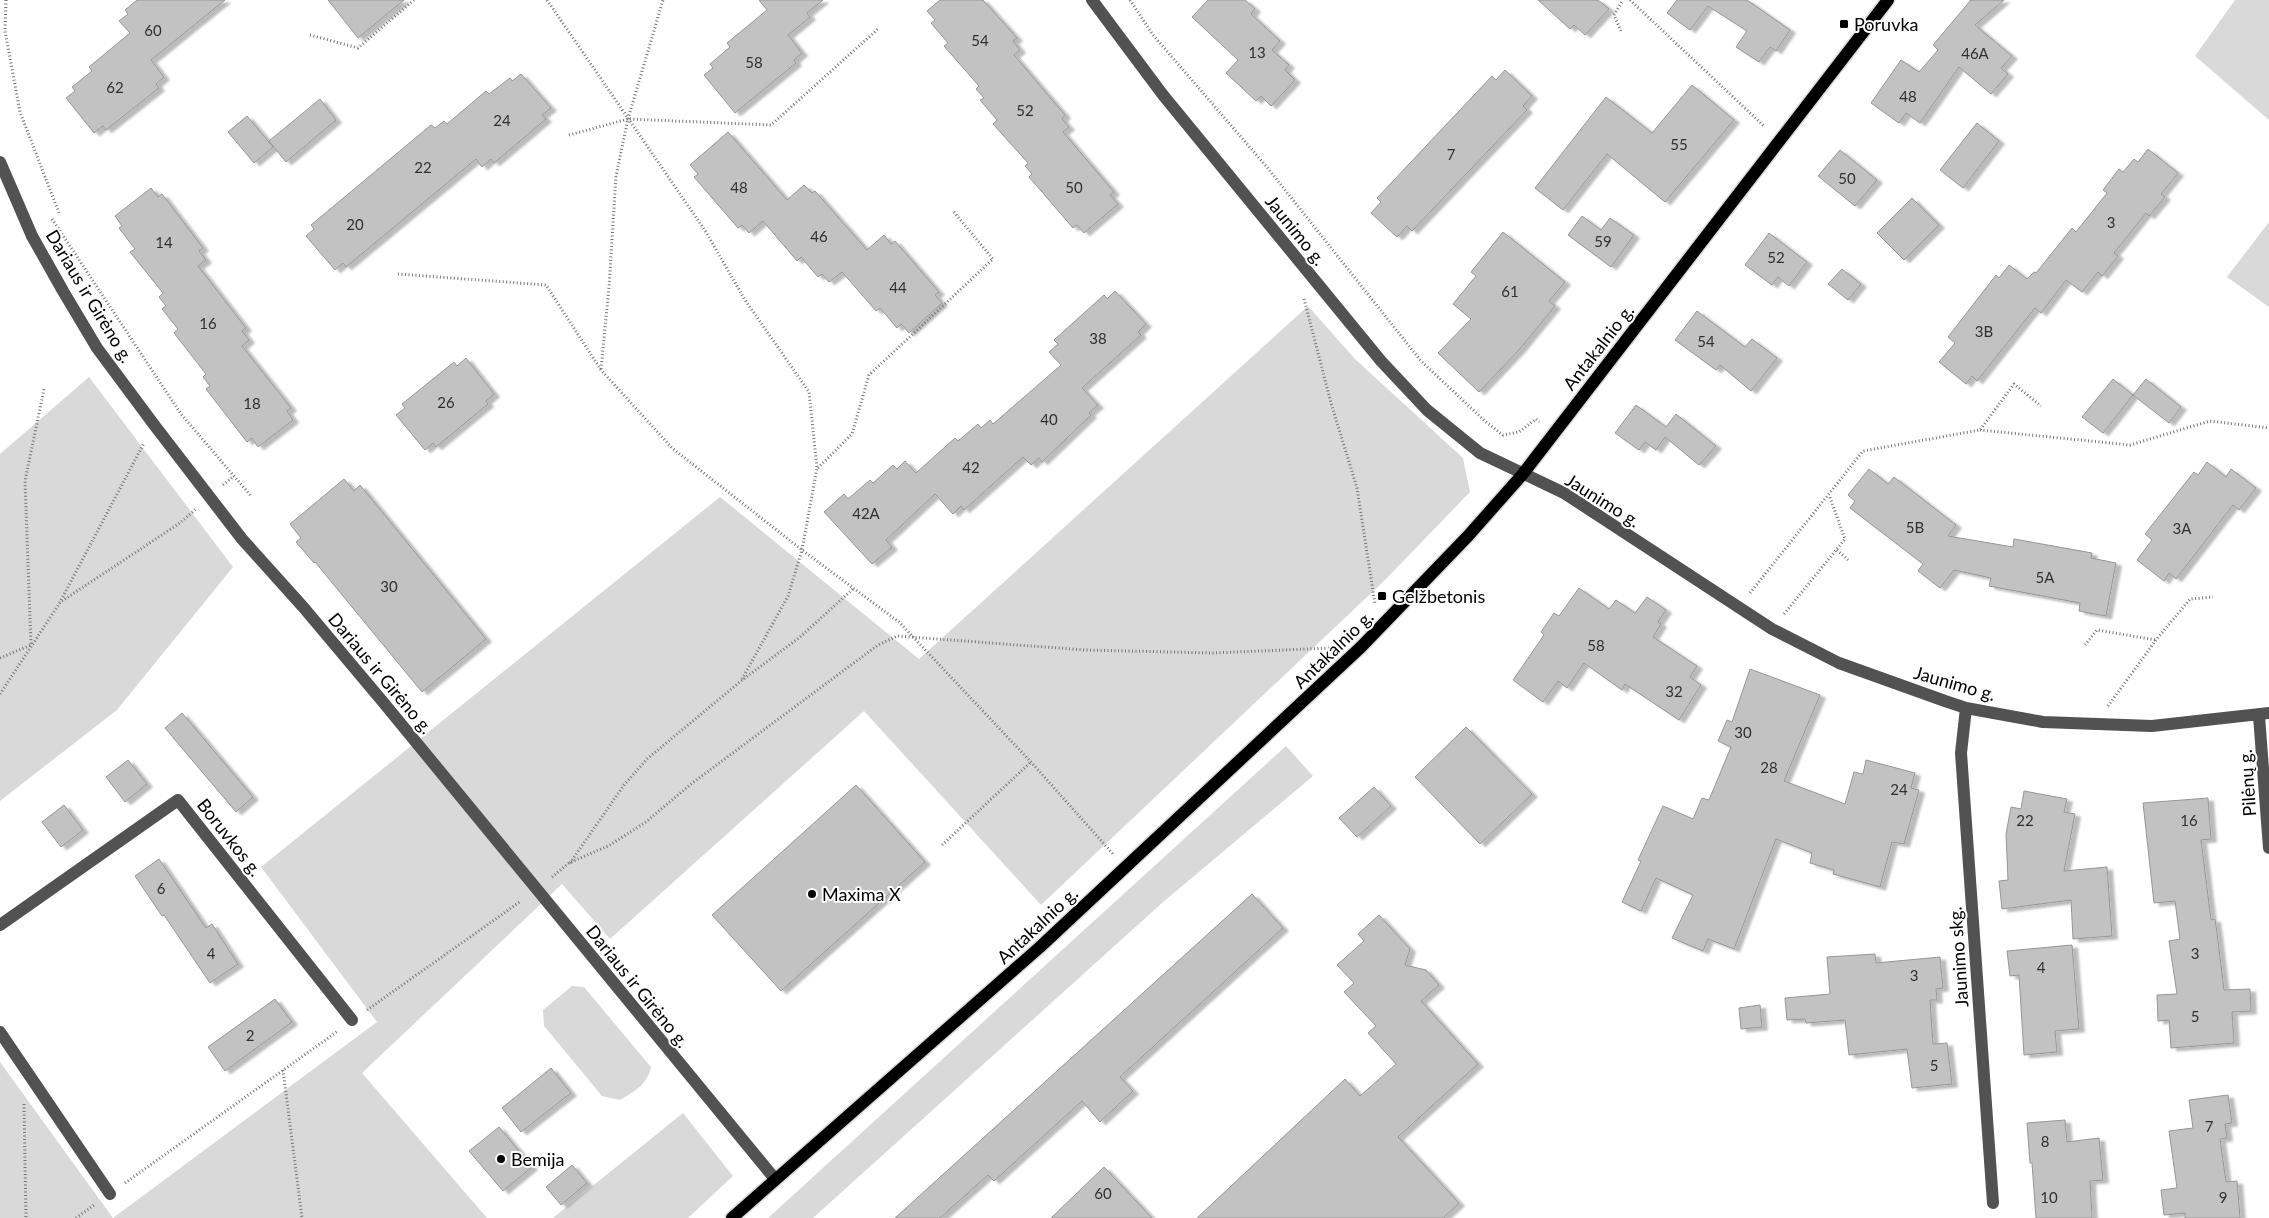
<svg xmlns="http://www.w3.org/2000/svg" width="2269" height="1218" font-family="Lato,sans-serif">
<defs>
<filter id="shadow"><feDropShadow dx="5.5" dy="3" stdDeviation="1" flood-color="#0004"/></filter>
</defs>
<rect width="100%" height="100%" fill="#fff"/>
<path fill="#d9d9d9" d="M 2235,0 L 2269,0 L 2269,120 L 2195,56 Z
M 2269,222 L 2269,307 L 2227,277 Z
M 1308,306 L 1355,359 L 1463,458 L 1470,492 L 1385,580 L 1041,905 L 864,711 L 610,939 L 562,884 L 362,1073 L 487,1218 L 0,1218 L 0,1062 L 113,1218 L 377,1022 L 261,867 L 720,497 L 919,659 Z
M 89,377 L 233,567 L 117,710 L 0,801 L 0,454 Z
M 1286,746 L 1313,776 L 1162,903 L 813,1218 L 768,1218 Z
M 572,986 L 584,987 L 651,1067 C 647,1085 635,1091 620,1100 L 602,1096 L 544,1026 L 543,1010 Z
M 683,1113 L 733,1176 L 688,1218 L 553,1218 Z"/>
<path fill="#c2c2c2" stroke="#969696" filter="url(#shadow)" d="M 137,0 L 225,0 L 151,60 L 164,77 L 156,84 L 159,88 L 106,130 L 103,126 L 94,133 L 66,98 L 75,91 L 72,87 L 92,71 L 89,67 L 130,33 L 119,21 L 128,14 L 125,10 Z
M 328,0 L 404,0 L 358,38 Z
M 759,0 L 823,0 L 807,13 L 810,17 L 788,35 L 802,53 L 794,60 L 796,63 L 735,113 L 704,75 L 713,68 L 710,64 L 730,47 L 727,43 L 767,10 Z
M 940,0 L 983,0 L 1017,38 L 1013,41 L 1020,50 L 1014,55 L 1065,115 L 1062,119 L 1069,127 L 1063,132 L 1114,192 L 1110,195 L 1118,204 L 1084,233 L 1077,225 L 1073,228 L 1029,177 L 1032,174 L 1025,166 L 1028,163 L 993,124 L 997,120 L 980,100 L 984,98 L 976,89 L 979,86 L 944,46 L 948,43 L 931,23 L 935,20 L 927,11 Z
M 1208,0 L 1245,0 L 1255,9 L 1251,14 L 1280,41 L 1272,50 L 1289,65 L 1285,70 L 1295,80 L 1271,106 L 1261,96 L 1256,101 L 1226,73 L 1238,60 L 1192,17 Z
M 1538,0 L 1598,0 L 1609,9 L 1585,35 L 1574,25 L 1570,29 Z
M 1677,0 L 1747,0 L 1790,30 L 1776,51 L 1770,47 L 1759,62 L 1736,47 L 1747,31 L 1708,6 L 1690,30 L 1667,13 Z
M 1971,0 L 2004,0 L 1975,25 L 2012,56 L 2001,68 L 2008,74 L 1991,94 L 1959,67 L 1920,123 L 1906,113 L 1899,123 L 1871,103 L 1901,60 L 1919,72 L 1938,50 L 1933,45 Z
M 1505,70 L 1532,96 L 1523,106 L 1527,110 L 1412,231 L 1407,226 L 1397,237 L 1371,213 L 1381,202 L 1377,198 L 1492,76 L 1496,80 Z
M 521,74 L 551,108 L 542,115 L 546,119 L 494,163 L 491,159 L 482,167 L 476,159 L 346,267 L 343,263 L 335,270 L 306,236 L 314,229 L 311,225 L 431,125 L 435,128 L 444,121 L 447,124 L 486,91 L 489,94 L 510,78 L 512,81 Z
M 1692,85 L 1734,120 L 1665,202 L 1607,154 L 1563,210 L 1535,188 L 1606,97 L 1652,133 Z
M 320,99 L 336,120 L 286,162 L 269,141 Z
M 247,116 L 273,147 L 254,163 L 228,132 Z
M 1977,123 L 1999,141 L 1963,188 L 1940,170 Z
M 728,132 L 787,200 L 804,185 L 812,193 L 815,191 L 867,250 L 884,235 L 891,244 L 895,241 L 939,292 L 935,295 L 942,303 L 909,333 L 901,324 L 897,328 L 880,308 L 876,311 L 842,272 L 829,282 L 822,274 L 818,277 L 801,257 L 797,261 L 763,221 L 749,233 L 742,225 L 738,228 L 694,177 L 698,174 L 690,165 Z
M 2148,149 L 2178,173 L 2161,194 L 2165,197 L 2149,216 L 2146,213 L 2114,253 L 2118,256 L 2102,276 L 2098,272 L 2082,292 L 2066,280 L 2041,313 L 2035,308 L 1977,381 L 1972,376 L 1966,384 L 1939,362 L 1955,343 L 1948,337 L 1996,275 L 1999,278 L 2009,265 L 2027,279 L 2034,272 L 2036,273 L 2072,228 L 2076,232 L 2107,193 L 2103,190 L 2119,169 L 2123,172 L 2134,159 L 2138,162 Z
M 1840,150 L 1877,180 L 1855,206 L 1818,176 Z
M 151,188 L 158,197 L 162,194 L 203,248 L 199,251 L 206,260 L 198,266 L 246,328 L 242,331 L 249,340 L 242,346 L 291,408 L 287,411 L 293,420 L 258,447 L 252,438 L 247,442 L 206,389 L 210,386 L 203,377 L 206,374 L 174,333 L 178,329 L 162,309 L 166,306 L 159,297 L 163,293 L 130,252 L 135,249 L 119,228 L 122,226 L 115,216 Z
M 1912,198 L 1939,225 L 1904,260 L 1877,233 Z
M 1582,216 L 1601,230 L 1610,218 L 1634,235 L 1611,267 L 1568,235 Z
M 1503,232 L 1565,282 L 1549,301 L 1555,306 L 1519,350 L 1479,392 L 1438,353 L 1471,319 L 1453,304 L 1476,276 L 1471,272 Z
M 1769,233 L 1807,262 L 1789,286 L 1778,277 L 1772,285 L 1745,265 Z
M 1842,269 L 1861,284 L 1848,300 L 1828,284 Z
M 1115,291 L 1146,324 L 1138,332 L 1141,335 L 1082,388 L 1098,405 L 1089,413 L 1091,415 L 1042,462 L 1039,458 L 1031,465 L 1023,457 L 964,510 L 961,506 L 953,514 L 935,494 L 886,540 L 892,547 L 872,564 L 824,512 L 844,494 L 848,499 L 870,480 L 873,483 L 893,465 L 897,469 L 905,461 L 916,473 L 955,438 L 958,441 L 978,424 L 981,428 L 990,420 L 993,424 L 1061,365 L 1049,352 L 1058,344 L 1054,340 L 1104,295 L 1107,299 Z
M 1697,311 L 1745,347 L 1752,339 L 1777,358 L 1751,391 L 1720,365 L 1716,370 L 1675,340 Z
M 466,358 L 494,394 L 486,401 L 488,404 L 436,447 L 433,443 L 425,450 L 396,415 L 405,408 L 402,404 L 454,362 L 457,366 Z
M 2113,379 L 2133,395 L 2103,433 L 2082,417 Z
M 2146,379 L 2181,407 L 2169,423 L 2133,395 Z
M 1636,405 L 1666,427 L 1676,414 L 1716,446 L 1699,465 L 1665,437 L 1656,450 L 1645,442 L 1639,450 L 1615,433 Z
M 2207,462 L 2226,477 L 2231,469 L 2256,488 L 2239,510 L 2233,505 L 2176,579 L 2169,573 L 2164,581 L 2137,560 L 2152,540 L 2145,534 L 2194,472 L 2198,475 Z
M 1869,469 L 1888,484 L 1894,477 L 1956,525 L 1948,536 L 2013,547 L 2014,539 L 2092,553 L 2091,558 L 2116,563 L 2106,616 L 2079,611 L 2080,603 L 1989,586 L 1991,578 L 1954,570 L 1940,588 L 1918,571 L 1923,564 L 1850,508 L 1855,501 L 1848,495 Z
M 344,479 L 354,491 L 360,485 L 486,639 L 422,692 L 315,562 L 314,563 L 296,542 L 301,538 L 290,524 Z
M 1579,588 L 1609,609 L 1616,600 L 1635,613 L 1647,597 L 1666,610 L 1658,622 L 1661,624 L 1653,637 L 1697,666 L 1690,677 L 1701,685 L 1679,720 L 1625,684 L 1622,690 L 1584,663 L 1567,688 L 1558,681 L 1543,702 L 1513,680 L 1544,635 L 1541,632 L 1554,613 L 1559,616 Z
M 1750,669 L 1820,695 L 1784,781 L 1845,804 L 1854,772 L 1863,774 L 1866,760 L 1915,773 L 1911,788 L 1919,790 L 1904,844 L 1892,842 L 1880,887 L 1833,874 L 1834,870 L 1810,863 L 1812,853 L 1776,839 L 1734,949 L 1708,939 L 1703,951 L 1672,938 L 1693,895 L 1656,878 L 1641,911 L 1622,902 L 1641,861 L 1638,860 L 1663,806 L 1693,819 L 1702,798 L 1709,800 L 1731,747 L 1718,741 L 1727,720 L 1732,722 Z
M 182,713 L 253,797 L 236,812 L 165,728 Z
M 1466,727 L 1532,794 L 1480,844 L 1415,777 Z
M 128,760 L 147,784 L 125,802 L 106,777 Z
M 856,785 L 925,862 L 781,991 L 712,915 Z
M 1374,787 L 1391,806 L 1357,837 L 1339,818 Z
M 2024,791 L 2067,799 L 2064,812 L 2075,814 L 2064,871 L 2107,867 L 2112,936 L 2073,939 L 2071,900 L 2002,909 L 1999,881 L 2008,880 L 2006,834 L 2011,807 L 2021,809 Z
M 2208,798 L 2211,839 L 2201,840 L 2211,920 L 2215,919 L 2217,933 L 2224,990 L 2250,989 L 2251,1011 L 2232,1012 L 2234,1043 L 2171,1048 L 2169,1020 L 2158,1021 L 2157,995 L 2177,994 L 2169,941 L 2180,939 L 2175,901 L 2154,903 L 2143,803 Z
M 64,805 L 83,830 L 61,847 L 42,822 Z
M 159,859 L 206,928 L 212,924 L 238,964 L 210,983 L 164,915 L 162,916 L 135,876 Z
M 1252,894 L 1283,928 L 1120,1077 L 1133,1091 L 1100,1122 L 1082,1101 L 994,1181 L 988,1175 L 940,1218 L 895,1218 Z
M 1379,915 L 1410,949 L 1405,965 L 1426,970 L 1439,985 L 1421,1001 L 1478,1064 L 1398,1137 L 1459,1203 L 1443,1218 L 1197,1218 L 1345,1079 L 1360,1096 L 1396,1064 L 1368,1033 L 1376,1026 L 1344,992 L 1354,983 L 1337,965 L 1364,941 L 1358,934 Z
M 2072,945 L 2079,1029 L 2055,1031 L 2057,1052 L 2024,1055 L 2019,975 L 2010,976 L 2007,951 Z
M 1875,954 L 1876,963 L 1940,957 L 1943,988 L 1936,989 L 1937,1000 L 1930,1000 L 1933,1044 L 1947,1043 L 1952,1084 L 1912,1088 L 1907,1049 L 1849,1055 L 1845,1020 L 1806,1023 L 1805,1019 L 1787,1020 L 1785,998 L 1830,994 L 1827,957 Z
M 275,999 L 292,1022 L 225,1071 L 208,1047 Z
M 1760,1005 L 1762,1027 L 1741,1029 L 1739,1008 Z
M 551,1068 L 571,1093 L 521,1132 L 502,1108 Z
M 2228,1095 L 2232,1123 L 2225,1124 L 2227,1138 L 2220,1139 L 2226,1182 L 2237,1181 L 2240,1218 L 2185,1218 L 2185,1213 L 2164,1215 L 2161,1190 L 2177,1188 L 2169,1131 L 2193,1128 L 2189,1100 Z
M 2065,1120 L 2067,1142 L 2099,1138 L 2103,1180 L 2090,1181 L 2092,1218 L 2036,1218 L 2032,1163 L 2030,1163 L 2027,1123 Z
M 499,1127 L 532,1167 L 503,1191 L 469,1151 Z
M 572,1165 L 587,1183 L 561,1205 L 546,1187 Z
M 1104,1167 L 1152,1218 L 1051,1218 Z"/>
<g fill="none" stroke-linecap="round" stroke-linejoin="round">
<g stroke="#dbdbdb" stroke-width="15">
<path id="major" d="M 732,1218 L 1040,947 L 1361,647 L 1468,536 L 1522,475 L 1888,0"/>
</g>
<path stroke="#747474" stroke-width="3" stroke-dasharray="1 2.5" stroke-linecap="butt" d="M 6,0 L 5,31 L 20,112 L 59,213
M 547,0 L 706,232 L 745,300 L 809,392 L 817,468 L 802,550 L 788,596 L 741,681
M 1130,0 L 1153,35 L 1266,166 L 1421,361 L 1486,422 L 1503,435 L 1519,432 L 1536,419 L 1539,422
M 1630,0 L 1765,127
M 1621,31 L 1614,15 L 1623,0
M 310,35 L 358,48 L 414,0
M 569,135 L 628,119 L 771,125 L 878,29
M 52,219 L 181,414 L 251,496
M 398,274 L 546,285 L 601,370 L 672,448 L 802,550 L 899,622 L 1031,762 L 1113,854
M 1304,299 L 1331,403 L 1357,488 L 1375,604
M 601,369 L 609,287 L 616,176 L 628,119 L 663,0
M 1980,430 L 2130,445 L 2210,421 L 2269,428
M 818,468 L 852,434 L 869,375 L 993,259 L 953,211
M 223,485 L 234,476
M 1837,550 L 1848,560
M 1750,593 L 1863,451 L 1980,430 L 2014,384 L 2041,406
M 59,603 L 180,523 L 196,509
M 1784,614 L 1845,539 L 1829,495
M 2085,645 L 2097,630 L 2156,640
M 0,658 L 31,645 L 25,481 L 44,389
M 0,694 L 59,604 L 144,443
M 2108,706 L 2156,640 L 2190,599 L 2213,597
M 942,845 L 1031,762
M 570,863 L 624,785 L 647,759 L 741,681 L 800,637 L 854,588
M 552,877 L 569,863 L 610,845 L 646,822 L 691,784 L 878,645 L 897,636 L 1085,650 L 1213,653 L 1330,648
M 367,1010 L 521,901
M 283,1070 L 302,1218
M 24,1104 L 26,1218
M 125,1183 L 338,1031
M 76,1218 L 94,1205"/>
<path stroke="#525252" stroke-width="12" d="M 1092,0 L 1163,95 L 1381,361 L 1427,410 L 1480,453 L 1564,493 L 1772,629 L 1839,663 L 1945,701 L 1966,708 L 2043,722 L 2152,726 L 2269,713
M 0,162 L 32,236 L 63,291 L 97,348 L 155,426 L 242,539 L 304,608 L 383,702 L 775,1179
M 1966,708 L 1961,753 L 1993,1203
M 2259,716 L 2269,848
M 0,925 L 178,800 L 352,1020
M 0,1032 L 110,1194"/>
<use href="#major" stroke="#000" stroke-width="12"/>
</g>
<g fill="#000" stroke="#fff" stroke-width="2">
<rect x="1839" y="19" width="10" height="10" rx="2.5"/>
<rect x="1377" y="591" width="10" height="10" rx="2.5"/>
<circle cx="812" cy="894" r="5"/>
<circle cx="501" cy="1159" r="5"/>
</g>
<g text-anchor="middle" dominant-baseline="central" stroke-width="4" stroke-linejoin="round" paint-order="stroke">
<g font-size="15" fill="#303030">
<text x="153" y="30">60</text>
<text x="980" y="40">54</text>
<text x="1257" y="52">13</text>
<text x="1975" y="53">46A</text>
<text x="754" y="62">58</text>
<text x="115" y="87">62</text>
<text x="1908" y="96">48</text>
<text x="1025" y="110">52</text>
<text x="502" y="120">24</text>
<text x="1679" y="144">55</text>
<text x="1451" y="154">7</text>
<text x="423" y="167">22</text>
<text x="1847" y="178">50</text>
<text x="739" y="187">48</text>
<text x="1074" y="187">50</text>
<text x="2111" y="222">3</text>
<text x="355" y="224">20</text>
<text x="819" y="236">46</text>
<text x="1603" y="241">59</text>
<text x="164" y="242">14</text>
<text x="1776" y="257">52</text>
<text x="898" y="287">44</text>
<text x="1510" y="291">61</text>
<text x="208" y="323">16</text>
<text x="1984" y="331">3B</text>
<text x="1098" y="338">38</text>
<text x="1706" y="341">54</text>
<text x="446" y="402">26</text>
<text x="252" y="403">18</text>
<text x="1049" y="419">40</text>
<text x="971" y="467">42</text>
<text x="866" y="513">42A</text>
<text x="1915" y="527">5B</text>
<text x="2182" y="528">3A</text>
<text x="2045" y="577">5A</text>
<text x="389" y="586">30</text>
<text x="1596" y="645">58</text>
<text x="1674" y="691">32</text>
<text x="1743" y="732">30</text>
<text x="1769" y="767">28</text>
<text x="1899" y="789">24</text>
<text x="2025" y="820">22</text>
<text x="2189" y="820">16</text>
<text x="161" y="888">6</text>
<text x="211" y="953">4</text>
<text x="2195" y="953">3</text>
<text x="2041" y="967">4</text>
<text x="1914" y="975">3</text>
<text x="2195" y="1016">5</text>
<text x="250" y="1035">2</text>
<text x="1934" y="1065">5</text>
<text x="2209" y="1126">7</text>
<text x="2045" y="1141">8</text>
<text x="1103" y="1193">60</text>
<text x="2049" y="1197">10</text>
<text x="2223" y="1197">9</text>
</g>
<g font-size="18" fill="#000" stroke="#fff" text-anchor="start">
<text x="1854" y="24">Poruvka</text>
<text x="1392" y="596">Gelžbetonis</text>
<text x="822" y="894">Maxima X</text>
<text x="511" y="1159">Bemija</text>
</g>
<g font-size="18" fill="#000" stroke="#fff">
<text transform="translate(1296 230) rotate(51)">Jaunimo g.</text>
<text transform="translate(90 296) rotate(59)">Dariaus ir Girėno g.</text>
<text transform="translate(1598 347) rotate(-52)">Antakalnio g.</text>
<text transform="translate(1603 500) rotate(32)">Jaunimo g.</text>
<text transform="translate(1333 649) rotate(-44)">Antakalnio g.</text>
<text transform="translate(381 673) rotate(50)">Dariaus ir Girėno g.</text>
<text transform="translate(1955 683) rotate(16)">Jaunimo g.</text>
<text transform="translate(2247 783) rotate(-94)">Pilėnų g.</text>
<text transform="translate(230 837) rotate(52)">Boruvkos g.</text>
<text transform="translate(1037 925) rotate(-43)">Antakalnio g.</text>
<text transform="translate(1958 957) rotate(-94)">Jaunimo skg.</text>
<text transform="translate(638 986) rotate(51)">Dariaus ir Girėno g.</text>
</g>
</g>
</svg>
